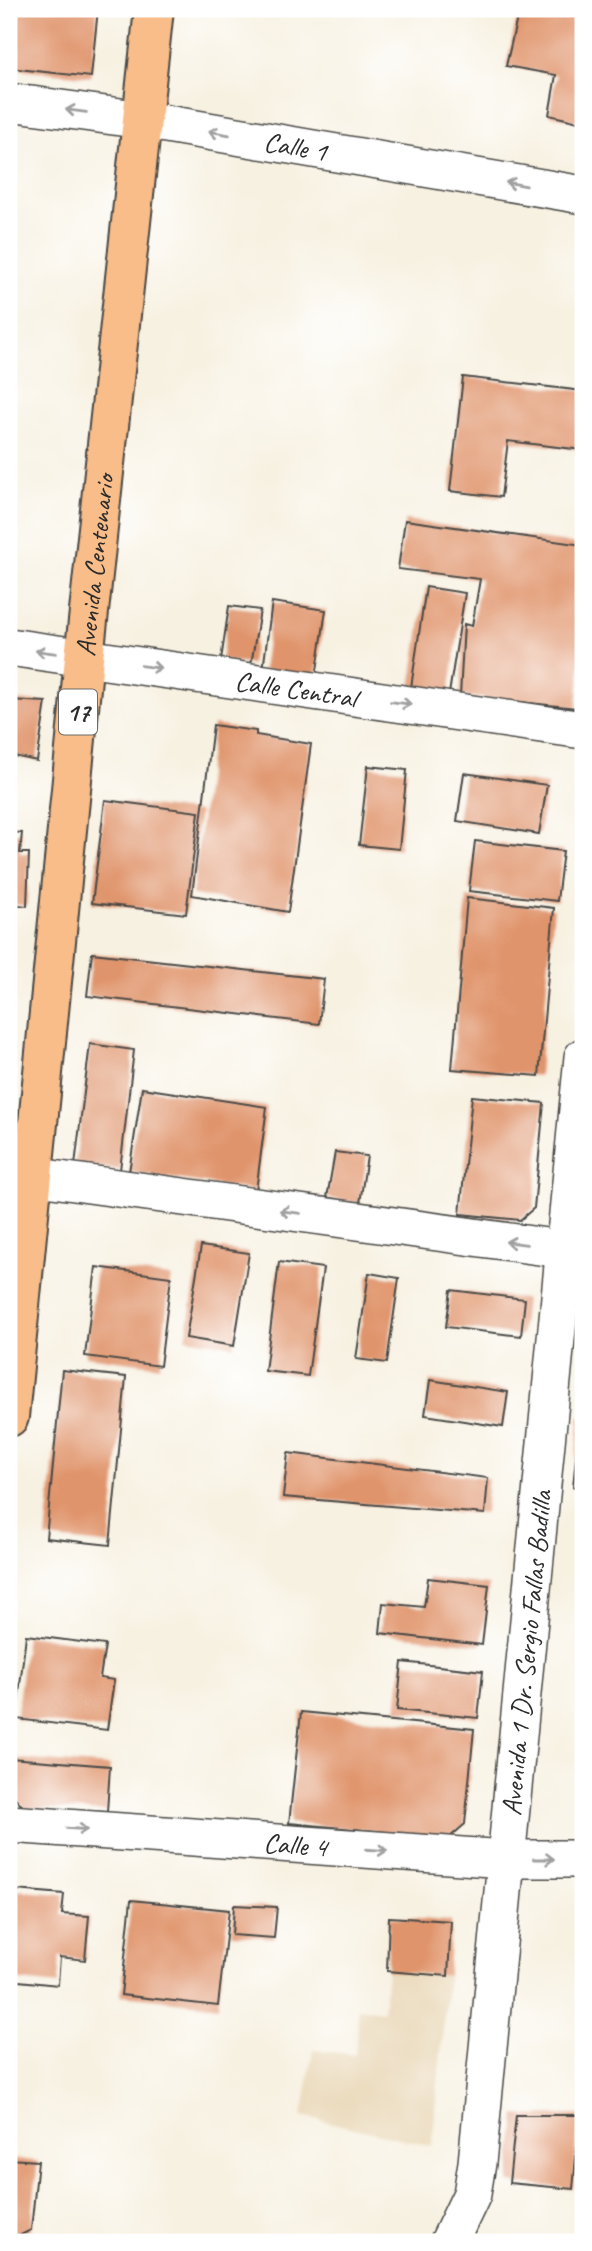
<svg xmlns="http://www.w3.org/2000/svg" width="592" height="2251" font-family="Caveat,sans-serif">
<rect width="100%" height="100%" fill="#fff"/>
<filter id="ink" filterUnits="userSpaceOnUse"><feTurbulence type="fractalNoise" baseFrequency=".0143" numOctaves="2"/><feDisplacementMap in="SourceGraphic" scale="14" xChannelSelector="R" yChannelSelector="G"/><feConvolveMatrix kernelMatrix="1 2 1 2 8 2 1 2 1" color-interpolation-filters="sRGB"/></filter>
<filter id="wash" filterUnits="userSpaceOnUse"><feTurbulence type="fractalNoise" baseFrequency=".00686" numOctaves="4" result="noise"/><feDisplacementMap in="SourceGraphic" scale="28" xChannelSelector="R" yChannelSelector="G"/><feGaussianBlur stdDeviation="1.57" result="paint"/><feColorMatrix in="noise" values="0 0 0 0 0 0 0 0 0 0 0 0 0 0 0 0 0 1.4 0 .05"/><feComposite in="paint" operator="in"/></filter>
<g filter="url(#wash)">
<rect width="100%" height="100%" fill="#f7f1e1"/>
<path fill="#ead9ba" d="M 387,1971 L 448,1976 L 432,2146 L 302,2116 L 313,2050 L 355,2055 L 358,2008 L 383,2011 Z"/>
<g id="blocks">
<path fill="#e0946c" d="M 9,9 L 98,9 L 91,77 L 9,68 Z
M 519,9 L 583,9 L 583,123 L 549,115 L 556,75 L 506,66 Z
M 463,377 L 583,391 L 583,450 L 508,441 L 501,497 L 450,491 Z
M 405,520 L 583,545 L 583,644 L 577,708 L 460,696 L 464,624 L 472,626 L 480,579 L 398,569 Z
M 426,587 L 465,593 L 448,700 L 410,694 Z
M 272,602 L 326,610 L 316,677 L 263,670 Z
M 229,606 L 260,610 L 251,665 L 221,660 Z
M 9,700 L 46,702 L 37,761 L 9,755 Z
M 213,725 L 256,731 L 256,735 L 311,744 L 288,912 L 192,895 Z
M 368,766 L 407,770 L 399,849 L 359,845 Z
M 464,773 L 547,785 L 539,834 L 457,821 Z
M 105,800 L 199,812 L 186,914 L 92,903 Z
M 9,832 L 22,833 L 20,853 L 29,853 L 27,906 L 9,904 Z
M 475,841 L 563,851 L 557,901 L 469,891 Z
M 467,898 L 554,908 L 539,1076 L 452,1069 Z
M 92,953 L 324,979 L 319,1024 L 87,996 Z
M 90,1044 L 134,1050 L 120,1170 L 75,1165 Z
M 142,1088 L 267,1107 L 256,1191 L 129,1172 Z
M 472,1096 L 544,1103 L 534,1208 L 520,1220 L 460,1214 Z
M 335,1152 L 367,1156 L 360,1203 L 327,1198 Z
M 201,1246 L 249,1253 L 234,1346 L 186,1338 Z
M 279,1262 L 323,1268 L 308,1376 L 265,1371 Z
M 96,1267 L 171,1277 L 160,1366 L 85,1356 Z
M 369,1273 L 399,1278 L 387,1363 L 356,1359 Z
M 451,1290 L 525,1299 L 521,1336 L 446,1327 Z
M 62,1370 L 126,1377 L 110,1545 L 46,1538 Z
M 430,1380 L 508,1392 L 503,1427 L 425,1415 Z
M 580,1417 L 583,1417 L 583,1488 L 573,1487 Z
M 288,1453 L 488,1478 L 485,1514 L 283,1497 Z
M 428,1578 L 489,1585 L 482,1645 L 380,1633 L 383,1603 L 424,1607 Z
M 26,1635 L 105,1645 L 100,1678 L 114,1680 L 107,1730 L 16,1719 Z
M 402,1662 L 483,1671 L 478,1718 L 397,1710 Z
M 301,1712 L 474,1729 L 465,1824 L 449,1838 L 289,1823 Z
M 9,1758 L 110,1766 L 107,1812 L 24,1808 L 9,1791 Z
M 15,1890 L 64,1894 L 62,1914 L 89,1916 L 85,1960 L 60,1957 L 58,1985 L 9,1980 Z
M 131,1900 L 229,1910 L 218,2006 L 121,1995 Z
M 234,1905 L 277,1907 L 274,1938 L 232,1935 Z
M 389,1917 L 451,1921 L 448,1976 L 387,1971 Z
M 516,2115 L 580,2115 L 573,2189 L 509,2183 Z
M 9,2159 L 38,2161 L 31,2230 L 19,2236 L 9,2234 Z"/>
</g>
</g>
<g filter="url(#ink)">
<use href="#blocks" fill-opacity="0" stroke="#4a4946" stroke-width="2"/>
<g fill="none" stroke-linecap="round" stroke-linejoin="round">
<g stroke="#4a4946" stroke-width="40">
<g id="minor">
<path id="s1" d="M 9,102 L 143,120 L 583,195"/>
<path id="s2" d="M 9,647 L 583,730"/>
<path d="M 9,1173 L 583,1252"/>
<path id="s3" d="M 9,1824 L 505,1859 L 583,1859"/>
<path id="s4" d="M 449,2242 L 472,2194 L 477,2163 L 583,1057"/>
</g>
</g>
<g stroke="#4a4946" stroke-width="42">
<g id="primary">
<path id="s5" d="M 9,1417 L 84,658 L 154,9"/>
</g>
</g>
<use href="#minor" stroke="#fff" stroke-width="37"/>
<use href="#primary" stroke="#f8bd89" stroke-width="38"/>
</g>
<defs><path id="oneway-shaft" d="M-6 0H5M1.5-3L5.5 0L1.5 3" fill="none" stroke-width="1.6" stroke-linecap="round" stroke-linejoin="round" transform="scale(1.75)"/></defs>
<g stroke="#a0a0a0">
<use href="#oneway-shaft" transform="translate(76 111) rotate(-172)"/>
<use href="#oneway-shaft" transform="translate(219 133) rotate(-170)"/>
<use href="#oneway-shaft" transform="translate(516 184) rotate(-170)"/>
<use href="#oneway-shaft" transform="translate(46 652) rotate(-172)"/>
<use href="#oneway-shaft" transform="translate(151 667) rotate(8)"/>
<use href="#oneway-shaft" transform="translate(401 703) rotate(8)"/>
<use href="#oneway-shaft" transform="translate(290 1212) rotate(-172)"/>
<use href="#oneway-shaft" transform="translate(516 1243) rotate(-172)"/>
<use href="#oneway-shaft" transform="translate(77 1829) rotate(4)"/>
<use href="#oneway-shaft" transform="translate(377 1850) rotate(4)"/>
<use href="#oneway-shaft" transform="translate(544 1859)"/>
</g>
</g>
<g text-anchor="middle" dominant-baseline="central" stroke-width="6" stroke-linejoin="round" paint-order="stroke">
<rect fill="#fff" stroke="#6b6b6b" stroke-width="2" x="59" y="689.5" width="38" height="45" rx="5"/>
<g font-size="26" font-weight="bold" fill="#2b2b2b">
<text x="78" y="712">17</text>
</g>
<g font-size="28" fill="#2b2b2b" stroke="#fff">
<text stroke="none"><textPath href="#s1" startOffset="290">Calle 1</textPath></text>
<text stroke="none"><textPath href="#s5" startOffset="856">Avenida Centenario</textPath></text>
<text stroke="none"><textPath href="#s2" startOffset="290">Calle Central</textPath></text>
<text stroke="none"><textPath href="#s4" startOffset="597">Avenida 1 Dr. Sergio Fallas Badilla</textPath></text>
<text stroke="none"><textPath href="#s3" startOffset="287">Calle 4</textPath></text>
</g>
</g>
<rect width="592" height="2251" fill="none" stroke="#fff" stroke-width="35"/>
</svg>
